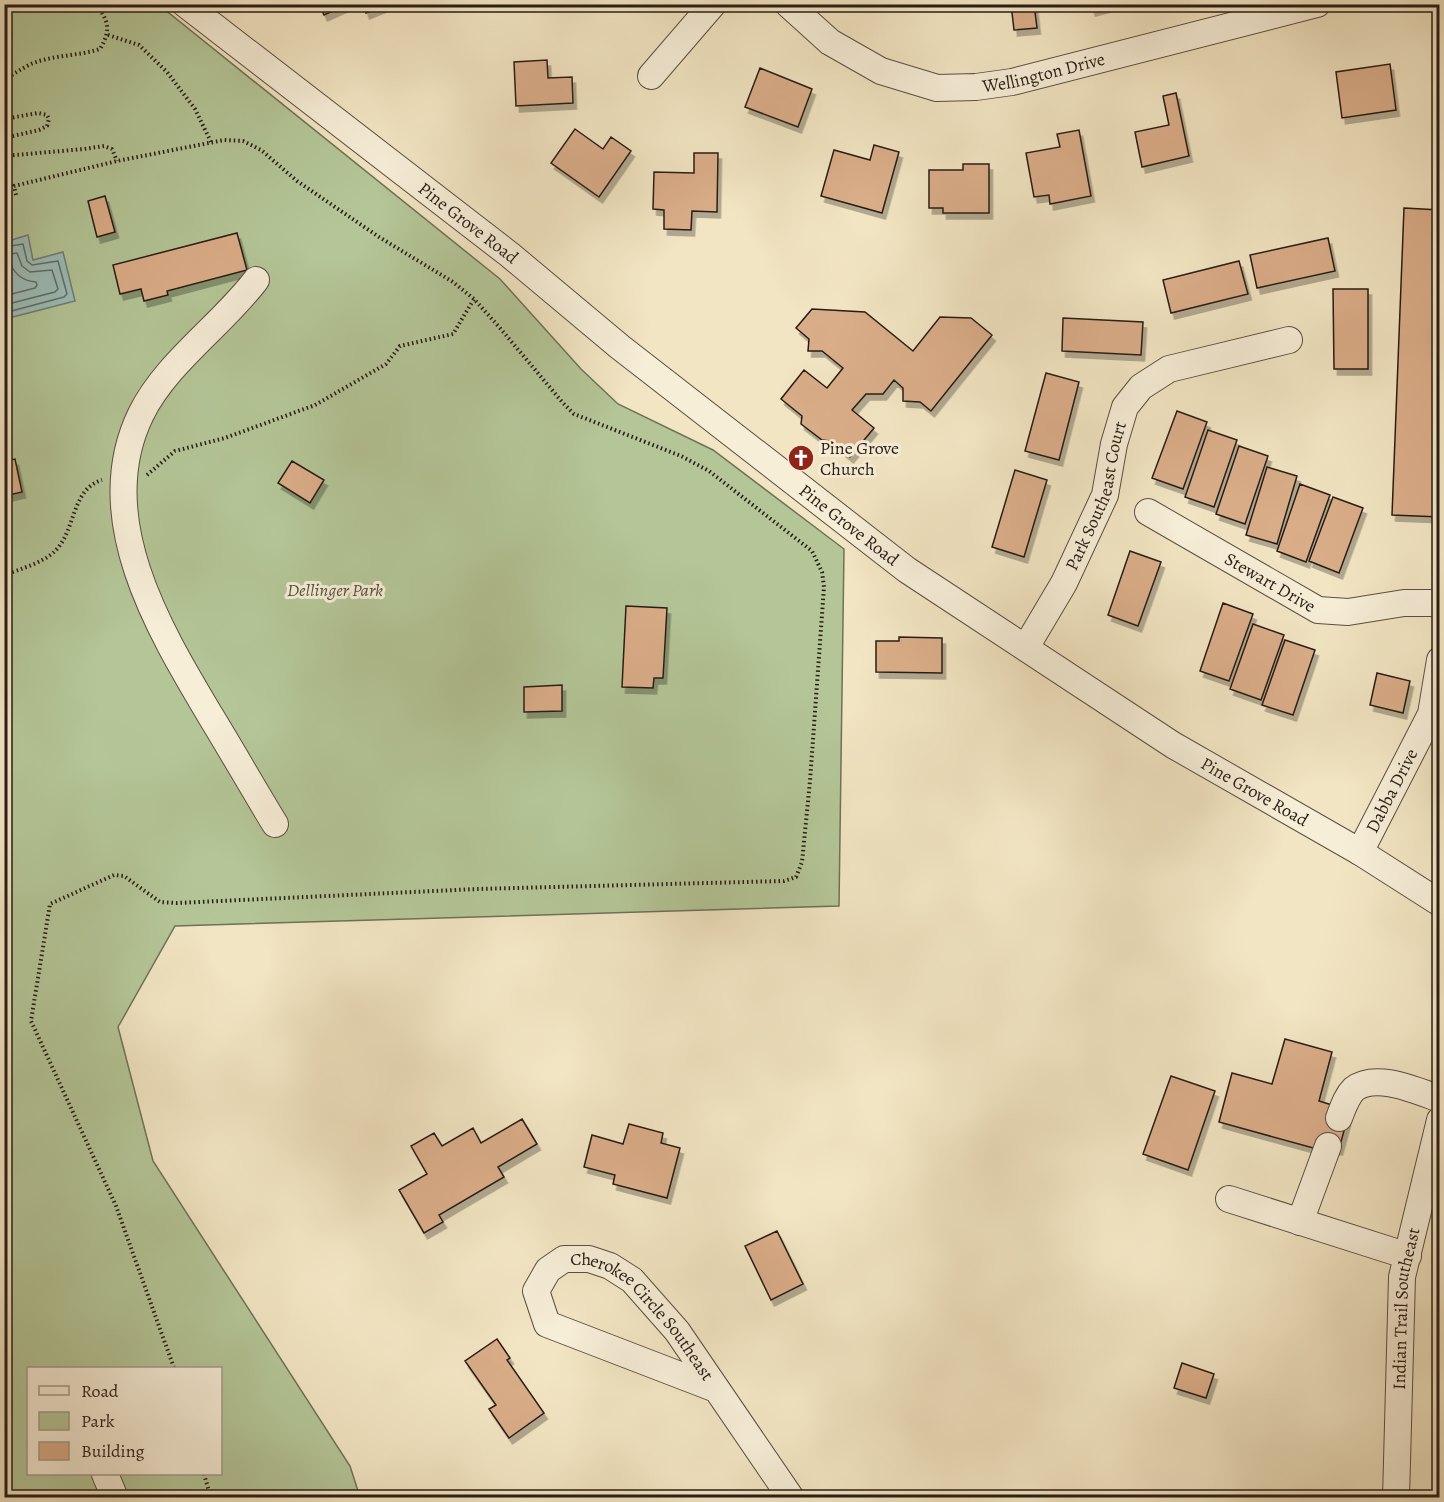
<svg xmlns="http://www.w3.org/2000/svg" width="1444" height="1502" font-family="Alegreya,serif">
<defs>
<filter id="shadow"><feDropShadow dx="3.5" dy="6" stdDeviation="0" flood-color="#0004"/></filter>
</defs>
<rect width="100%" height="100%" fill="#f2e5c3"/>
<filter id="stains"><feTurbulence type="fractalNoise" baseFrequency=".00333" numOctaves="4"/><feColorMatrix values="0 0 0 0 .2 0 0 0 0 .09 0 0 0 0 .02 0 0 0 .5 -.17"/></filter>
<radialGradient id="worn" r=".72"><stop offset=".6" stop-color="#630" stop-opacity="0"/><stop offset="1" stop-color="#630" stop-opacity=".3"/></radialGradient>
<path fill="#b4c698" stroke="#6e7257" stroke-width="1.5" fill-rule="evenodd" d="M 5,5 L 159,5 L 500,279 L 581,369 L 618,404 L 713,450 L 844,549 L 839,906 L 175,926 L 118,1027 L 153,1161 L 350,1466 L 360,1497 L 5,1498 ZM 28,1368 L 220,1368 L 220,1474 L 28,1474 Z"/>
<path fill="#9cbeba" stroke="#6e7e78" stroke-width="1.5" d="M 28,235 L 33,260 L 63,252 L 75,301 L 5,319 L 5,242 Z"/>
<g fill="none" stroke-linecap="round" stroke-linejoin="round">
<path stroke="#626e68" stroke-width="1.5" d="M 4,247 L 23,244 L 27,261 L 32,265 L 58,261 L 67,294 L 64,297 L 4,313
M 4,255 L 17,253 L 22,266 L 30,272 L 52,270 L 58,289 L 55,292 L 4,305
M 4,264 L 10,264 C 16,275 23,281 36,282 L 37,285 L 35,288 L 4,296"/>
</g>
<path fill="#daad89" stroke="#281d16" stroke-width="1.5" filter="url(#shadow)" d="M 319,4 L 348,4 L 324,15 Z
M 363,4 L 388,4 L 366,13 Z
M 1011,4 L 1034,4 L 1037,28 L 1014,30 Z
M 1090,4 L 1115,4 L 1092,10 Z
M 547,60 L 548,78 L 572,77 L 573,103 L 516,106 L 514,62 Z
M 1390,64 L 1396,110 L 1342,118 L 1336,72 Z
M 760,68 L 812,89 L 798,127 L 745,107 Z
M 1176,93 L 1189,156 L 1142,167 L 1135,132 L 1169,125 L 1163,96 Z
M 575,129 L 603,149 L 611,137 L 631,151 L 599,197 L 551,163 Z
M 1079,130 L 1091,196 L 1050,204 L 1049,195 L 1034,197 L 1026,153 L 1060,147 L 1057,134 Z
M 874,145 L 899,152 L 882,213 L 821,196 L 834,150 L 870,160 Z
M 694,153 L 718,153 L 717,212 L 692,211 L 691,230 L 664,229 L 664,210 L 653,209 L 654,172 L 694,173 Z
M 963,164 L 989,164 L 989,213 L 943,213 L 943,208 L 929,208 L 929,170 L 963,170 Z
M 105,196 L 115,232 L 97,237 L 88,201 Z
M 1404,208 L 1440,210 L 1440,517 L 1392,515 Z
M 237,233 L 247,270 L 167,291 L 168,295 L 144,301 L 141,289 L 120,294 L 113,265 Z
M 1328,238 L 1335,271 L 1257,288 L 1250,255 Z
M 1239,261 L 1248,294 L 1171,313 L 1163,280 Z
M 1333,289 L 1368,289 L 1368,369 L 1334,369 Z
M 812,309 L 865,312 L 913,351 L 940,317 L 971,318 L 992,335 L 931,411 L 920,402 L 903,401 L 903,388 L 894,380 L 883,394 L 866,394 L 852,410 L 874,428 L 850,457 L 830,441 L 822,440 L 801,424 L 802,416 L 781,399 L 804,370 L 827,388 L 843,368 L 822,351 L 808,351 L 809,339 L 796,328 Z
M 1063,318 L 1143,322 L 1141,355 L 1062,351 Z
M 1046,373 L 1079,382 L 1059,460 L 1025,451 Z
M 1177,411 L 1207,422 L 1183,489 L 1152,478 Z
M 1208,430 L 1237,440 L 1214,507 L 1185,497 Z
M 1239,446 L 1268,456 L 1245,524 L 1216,514 Z
M 15,459 L 22,492 L 4,496 L 4,461 Z
M 292,461 L 324,480 L 310,503 L 278,483 Z
M 1267,467 L 1297,476 L 1277,544 L 1246,535 Z
M 1015,470 L 1047,480 L 1024,557 L 992,547 Z
M 1300,484 L 1330,495 L 1306,562 L 1277,551 Z
M 1333,497 L 1363,508 L 1339,573 L 1309,561 Z
M 1130,551 L 1161,562 L 1138,626 L 1108,615 Z
M 1223,603 L 1253,614 L 1229,681 L 1200,671 Z
M 626,606 L 667,608 L 663,678 L 654,678 L 653,688 L 622,687 Z
M 1253,624 L 1284,635 L 1261,700 L 1230,689 Z
M 899,637 L 942,638 L 942,673 L 876,672 L 876,641 L 899,641 Z
M 1285,640 L 1315,650 L 1293,715 L 1262,705 Z
M 1377,673 L 1410,681 L 1403,713 L 1370,705 Z
M 562,685 L 562,711 L 524,712 L 524,687 Z
M 1285,1039 L 1332,1052 L 1319,1101 L 1332,1105 L 1347,1120 L 1339,1149 L 1317,1149 L 1219,1122 L 1232,1073 L 1272,1084 Z
M 1171,1076 L 1215,1091 L 1188,1170 L 1143,1154 Z
M 522,1119 L 537,1144 L 498,1167 L 504,1177 L 439,1215 L 443,1222 L 424,1233 L 399,1190 L 427,1174 L 411,1146 L 434,1133 L 442,1146 L 473,1128 L 481,1143 Z
M 629,1124 L 663,1133 L 661,1143 L 680,1148 L 667,1198 L 613,1184 L 615,1175 L 584,1167 L 592,1135 L 623,1144 Z
M 777,1231 L 803,1284 L 771,1300 L 745,1246 Z
M 497,1339 L 510,1358 L 507,1360 L 544,1413 L 509,1438 L 489,1409 L 496,1405 L 465,1361 Z
M 1182,1363 L 1214,1374 L 1206,1398 L 1174,1388 Z"/>
<g fill="none" stroke-linecap="round" stroke-linejoin="round">
<g stroke="#5a4f41" stroke-width="28">
<g id="minor">
<path id="s1" d="M 185,4 L 510,255 L 620,347 L 907,570 L 1173,745 L 1360,852 L 1440,903"/>
<path id="s2" d="M 788,4 L 830,42 L 881,71 L 937,88 L 976,87 L 1012,82 L 1317,4"/>
<path d="M 651,76 L 713,4"/>
<path d="M 256,280 C 222,325 166,363 141,414 C 91,516 158,628 210,715 C 232,751 253,788 275,824"/>
<path id="s3" d="M 1148,512 L 1318,610 L 1348,612 L 1404,603 L 1440,603"/>
<path id="s4" d="M 1026,647 L 1064,583 L 1105,495 L 1114,444 L 1125,407 L 1141,387 L 1169,369 L 1289,340"/>
<path id="s5" d="M 1360,852 L 1431,714 L 1440,660"/>
<path d="M 1339,1118 C 1343,1108 1346,1097 1354,1089 C 1376,1072 1417,1091 1440,1099"/>
<path d="M 1229,1199 L 1408,1256"/>
<path d="M 1300,1222 L 1328,1146"/>
<path id="s6" d="M 716,1389 L 547,1324 L 536,1291 L 548,1270 L 564,1259 L 589,1259 L 610,1266 L 632,1280 L 677,1331 L 791,1498"/>
<path d="M 105,1474 L 115,1498"/>
<path id="s7" d="M 1396,1498 L 1402,1277 L 1440,1120"/>
</g>
</g>
<path stroke="#281d16" stroke-width="4" stroke-dasharray="1.5 3" stroke-linecap="butt" d="M 108,35 L 139,45 L 167,72 L 195,109 L 211,142
M 4,80 C 17,72 29,63 43,60 C 62,55 81,55 100,49 C 111,30 109,22 96,4
M 4,119 L 38,113 L 47,115 L 49,119 L 47,126 L 39,130 L 4,138
M 4,156 L 84,149 L 104,146 L 112,149 L 117,161
M 16,195 L 14,186 L 117,161 L 224,140 L 243,141 L 261,150 L 297,181 L 379,237 L 453,282 L 474,299 L 500,328 L 563,403 L 574,414 L 681,456 L 709,471 L 812,551 L 822,572 L 824,587 L 810,781 L 802,862 L 796,877 L 784,881 L 477,889 L 177,903 L 160,902 L 124,876 L 114,875 L 50,904 L 31,1021 L 116,1206 L 174,1368
M 147,475 L 175,451 L 225,438 L 315,405 L 386,364 L 400,346 L 453,334 L 474,299
M 4,575 C 20,569 43,563 55,551 C 76,531 71,489 102,480
M 204,1474 L 211,1498"/>
<use href="#minor" stroke="#f7eed8" stroke-width="26"/>
</g>
<defs>
<g id="church-disc" transform="scale(1.35)"><circle r="9.5" fill="#8f2418" stroke="#f7eed8"/><path d="M-1.2-6h2.4v3.5h3.3v2.4h-3.3V6h-2.4V-.1h-3.3v-2.4h3.3Z" fill="#fff"/></g>
</defs>
<g fill-rule="evenodd">
<use href="#church-disc" x="801" y="458"/>
</g>
<g text-anchor="middle" dominant-baseline="central" stroke-width="6" stroke-linejoin="round" paint-order="stroke">
<g font-size="18" fill="#281d16" stroke="#f7eed8">
<text stroke="none"><textPath href="#s2" startOffset="282">Wellington Drive</textPath></text>
<text stroke="none"><textPath href="#s1" startOffset="358">Pine Grove Road</textPath></text>
<text stroke="none"><textPath href="#s4" startOffset="168">Park Southeast Court</textPath></text>
<text stroke="none"><textPath href="#s1" startOffset="844">Pine Grove Road</textPath></text>
<text stroke="none"><textPath href="#s3" startOffset="141">Stewart Drive</textPath></text>
<text stroke="none"><textPath href="#s5" startOffset="69">Dabba Drive</textPath></text>
<text stroke="none"><textPath href="#s1" startOffset="1330">Pine Grove Road</textPath></text>
<text stroke="none"><textPath href="#s7" startOffset="190">Indian Trail Southeast</textPath></text>
<text stroke="none"><textPath href="#s6" startOffset="362">Cherokee Circle Southeast</textPath></text>
</g>
<g font-size="18" fill="#281d16" stroke="#f7eed8" text-anchor="start">
<text x="820" y="448">Pine Grove<tspan x="820" dy="21">Church</tspan></text>
</g>
<g font-size="18" font-style="italic" fill="#52503d" stroke="#f7eed8">
<text x="335" y="590">Dellinger Park</text>
</g>
</g>
<rect width="1444" height="1502" fill="none" stroke="#f2e5c3" stroke-width="24"/>
<rect x="6" y="6" width="1432" height="1490" fill="none" stroke="#281d16" stroke-width="3"/>
<rect x="12" y="12" width="1420" height="1478" fill="none" stroke="#281d16" stroke-width="1.5"/>
<rect x="27" y="1367" width="195" height="108" fill="#f7eed8" stroke="#a49a8a" stroke-width="1.5"/>
<rect x="39" y="1386" width="30" height="9" fill="#f7eed8" stroke="#a49a8a" stroke-width="1.5"/>
<text x="81" y="1397" font-size="18" fill="#281d16">Road</text>
<rect x="39" y="1412" width="30" height="18" fill="#b4c698" stroke="#a49a8a" stroke-width="1.5"/>
<text x="81" y="1427" font-size="18" fill="#281d16">Park</text>
<rect x="39" y="1442" width="30" height="18" fill="#daad89" stroke="#a49a8a" stroke-width="1.5"/>
<text x="81" y="1457" font-size="18" fill="#281d16">Building</text>
<rect width="100%" height="100%" filter="url(#stains)"/>
<rect width="100%" height="100%" fill="url(#worn)"/>
</svg>
